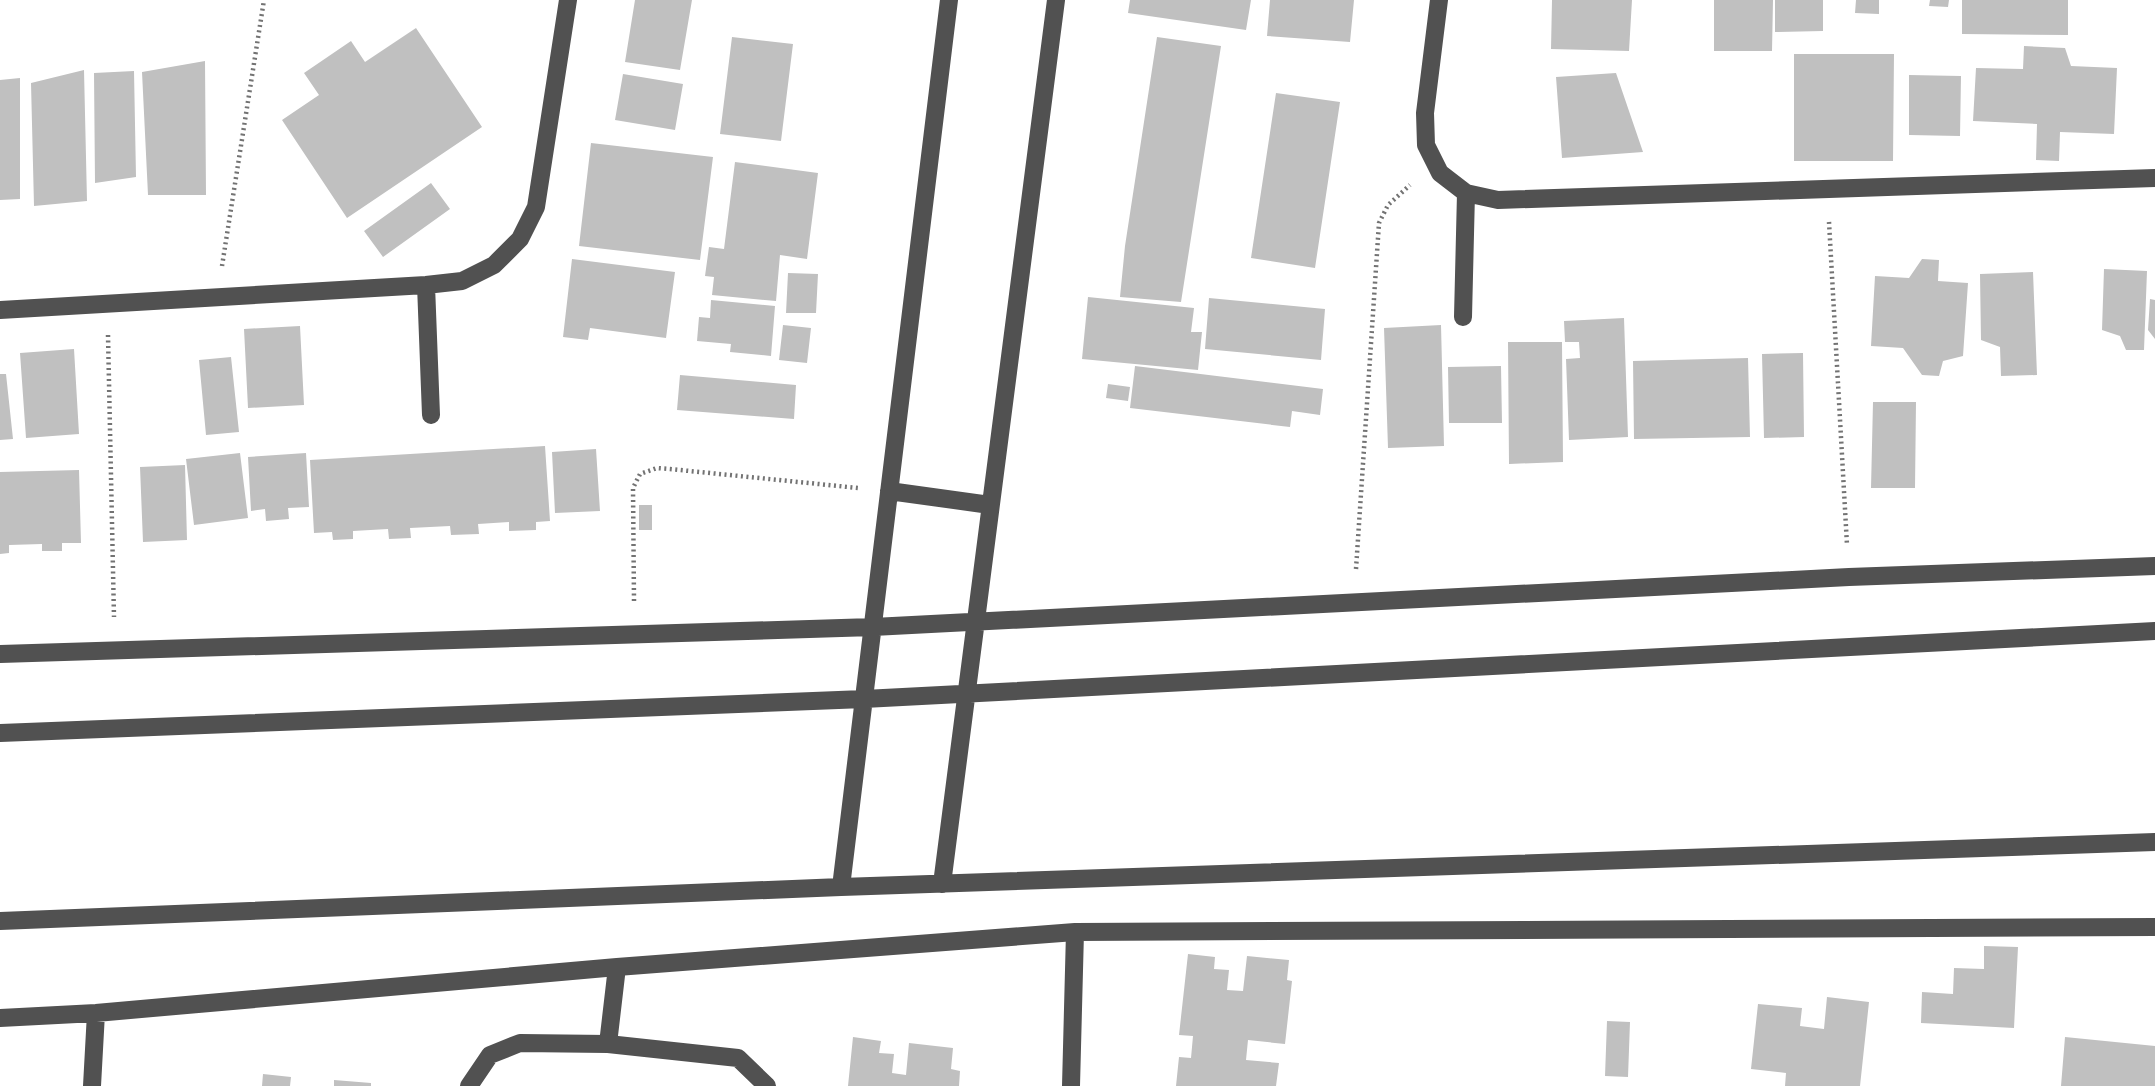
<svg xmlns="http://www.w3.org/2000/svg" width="2155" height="1086" font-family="Signika,sans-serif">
<rect width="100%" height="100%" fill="#fff"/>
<path fill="#c0c0c0" d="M 635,0 L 692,0 L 680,70 L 625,62 Z
M 1130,0 L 1251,0 L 1246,30 L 1128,13 Z
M 1270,0 L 1354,0 L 1350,42 L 1267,36 Z
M 1552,0 L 1632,0 L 1629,51 L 1551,49 Z
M 1714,0 L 1773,0 L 1772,51 L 1714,51 Z
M 1775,0 L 1823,0 L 1823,31 L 1775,32 Z
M 1856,0 L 1879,0 L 1879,14 L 1855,13 Z
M 1930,0 L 1949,0 L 1948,7 L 1929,6 Z
M 1962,0 L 2068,0 L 2068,35 L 1962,34 Z
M 416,28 L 482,127 L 347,218 L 282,120 L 319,95 L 304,73 L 351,41 L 365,62 Z
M 732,37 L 793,44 L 781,141 L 720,134 Z
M 1157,37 L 1221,46 L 1181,302 L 1120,297 L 1125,246 Z
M 2024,46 L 2065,48 L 2071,66 L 2117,68 L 2114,134 L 2060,132 L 2059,161 L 2036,160 L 2037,124 L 1973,121 L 1976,68 L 2023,69 Z
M 1794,54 L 1894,54 L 1893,161 L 1794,161 Z
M 205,61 L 206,195 L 148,195 L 142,72 Z
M 84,70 L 87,201 L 34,206 L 31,83 Z
M 134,71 L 136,177 L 95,183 L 94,73 Z
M 1616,73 L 1643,152 L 1562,158 L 1556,77 Z
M 623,74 L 683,84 L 675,130 L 615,120 Z
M 1909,75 L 1961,76 L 1960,136 L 1909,135 Z
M 20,78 L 20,199 L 0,200 L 0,80 Z
M 1276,93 L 1340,102 L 1315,268 L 1251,258 Z
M 591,143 L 713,157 L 700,260 L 579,246 Z
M 735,162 L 818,173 L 807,259 L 780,255 L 776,301 L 712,295 L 714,277 L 705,276 L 709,247 L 724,249 Z
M 431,183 L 450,209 L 383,257 L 364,231 Z
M 572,259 L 675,272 L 666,338 L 590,328 L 588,340 L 563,337 Z
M 1922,259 L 1939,260 L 1938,281 L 1968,283 L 1963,356 L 1943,361 L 1939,376 L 1922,375 L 1903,348 L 1871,346 L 1875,276 L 1909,278 Z
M 2104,269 L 2147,271 L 2144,350 L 2126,350 L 2120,336 L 2102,330 Z
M 2033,272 L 2037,375 L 2001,376 L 2000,347 L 1981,340 L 1980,274 Z
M 788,273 L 818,274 L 816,313 L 786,313 Z
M 1088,297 L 1194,308 L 1191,332 L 1202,332 L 1198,370 L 1082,359 Z
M 1209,298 L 1325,309 L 1321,360 L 1205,349 Z
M 2150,299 L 2155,300 L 2155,339 L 2148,330 Z
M 711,300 L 775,306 L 771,356 L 730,352 L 731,344 L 697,341 L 699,317 L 710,318 Z
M 1624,318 L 1628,437 L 1569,440 L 1566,359 L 1580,358 L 1579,342 L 1565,342 L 1564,321 Z
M 783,325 L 811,328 L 807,363 L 779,360 Z
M 1441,325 L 1444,446 L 1388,448 L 1384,328 Z
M 300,326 L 304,405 L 248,408 L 244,329 Z
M 1508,342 L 1562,342 L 1563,462 L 1509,464 Z
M 74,349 L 79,434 L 26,438 L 20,353 Z
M 1803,353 L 1804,437 L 1764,438 L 1762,354 Z
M 231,357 L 239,432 L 206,435 L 199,360 Z
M 1748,358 L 1750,437 L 1634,439 L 1633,361 Z
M 1135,366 L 1323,389 L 1320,415 L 1292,411 L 1290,427 L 1130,408 Z
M 1501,366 L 1502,423 L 1449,423 L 1448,367 Z
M 0,374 L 6,374 L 13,439 L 0,440 Z
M 680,375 L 796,385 L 794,419 L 677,410 Z
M 1108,384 L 1130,387 L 1128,401 L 1106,398 Z
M 1873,402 L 1916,402 L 1915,488 L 1871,488 Z
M 545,446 L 550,521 L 536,522 L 536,530 L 509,531 L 509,522 L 478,524 L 479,534 L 451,535 L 450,526 L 410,528 L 411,538 L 389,539 L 388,529 L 353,531 L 353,539 L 333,540 L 332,532 L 314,533 L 310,460 Z
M 596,449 L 600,511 L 555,513 L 552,452 Z
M 240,453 L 248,518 L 194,525 L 186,459 Z
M 306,453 L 309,507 L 288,508 L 289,519 L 266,521 L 265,509 L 251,511 L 248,457 Z
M 185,465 L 187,540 L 143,542 L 140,467 Z
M 79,470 L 81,543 L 62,543 L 62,551 L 42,551 L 42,544 L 9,545 L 9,553 L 0,554 L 0,472 Z
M 639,505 L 652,505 L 652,530 L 639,530 Z
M 1984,946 L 2018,947 L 2014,1028 L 1921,1023 L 1922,992 L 1953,994 L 1954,968 L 1984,969 Z
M 1188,954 L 1215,957 L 1214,969 L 1229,970 L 1227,990 L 1243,991 L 1247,956 L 1289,960 L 1287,980 L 1292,981 L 1285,1044 L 1248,1040 L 1246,1060 L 1279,1063 L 1276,1086 L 1176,1086 L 1179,1057 L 1191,1058 L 1193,1036 L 1179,1035 Z
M 1827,997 L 1869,1002 L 1860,1086 L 1785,1086 L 1786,1073 L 1751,1069 L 1758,1004 L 1802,1008 L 1800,1026 L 1824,1029 Z
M 1607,1021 L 1630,1022 L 1628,1077 L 1605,1076 Z
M 853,1037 L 881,1041 L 879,1053 L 894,1054 L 892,1073 L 906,1075 L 909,1043 L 953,1048 L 951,1069 L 960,1071 L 959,1086 L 848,1086 Z
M 2065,1037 L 2155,1046 L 2155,1086 L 2061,1086 Z
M 263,1074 L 291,1077 L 290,1086 L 262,1086 Z
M 334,1080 L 371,1083 L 371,1086 L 334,1086 Z"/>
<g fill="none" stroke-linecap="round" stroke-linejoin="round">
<path stroke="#737373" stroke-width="4.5" stroke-dasharray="2 3.5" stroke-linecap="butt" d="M 1829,222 L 1847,545
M 222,266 L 264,0
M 108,335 L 114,617
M 1356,569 L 1379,223 L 1388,205 L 1410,185
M 634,601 L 633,488 L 640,474 L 657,468 L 670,469 L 858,488"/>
<path stroke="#515151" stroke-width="18" d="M 1439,0 L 1425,113 L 1426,145 L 1440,173 L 1466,193 L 1498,200 L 2155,178
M 426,285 L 431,415
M 0,310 L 426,285 L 462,281 L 494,265 L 520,239 L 536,207 L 568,0
M 1463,317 L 1466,193
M 889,491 L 990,505
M 0,654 L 873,627 L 1849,577 L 2155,566
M 0,733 L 864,699 L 2155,631
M 942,884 L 1056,0
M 841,887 L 949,0
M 0,921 L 841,887 L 2155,842
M 0,1018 L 96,1013 L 617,967 L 1075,932 L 2155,927
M 608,1044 L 617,967
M 92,1086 L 96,1013
M 469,1086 L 490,1055 L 520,1043 L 608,1044 L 738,1058 L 767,1086
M 1071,1086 L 1075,932"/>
</g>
</svg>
